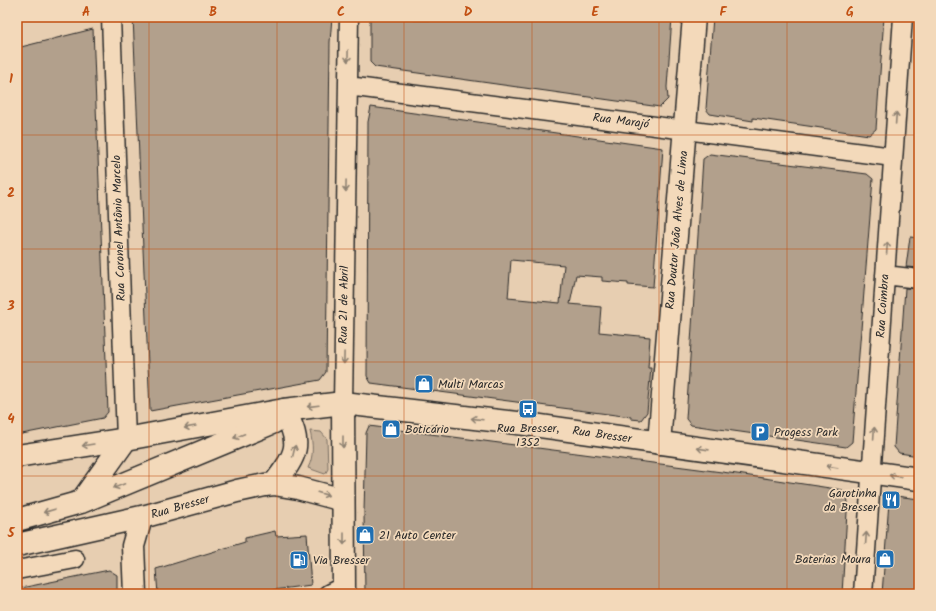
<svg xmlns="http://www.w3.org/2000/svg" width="936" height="611" font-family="Kalam,sans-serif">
<rect width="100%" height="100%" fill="#e7ceb1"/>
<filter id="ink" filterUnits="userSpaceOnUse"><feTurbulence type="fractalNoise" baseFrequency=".025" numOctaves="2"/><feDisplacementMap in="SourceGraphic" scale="8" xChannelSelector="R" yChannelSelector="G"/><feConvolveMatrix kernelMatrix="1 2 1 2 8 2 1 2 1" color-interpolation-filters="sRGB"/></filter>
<g filter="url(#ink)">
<path fill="#c8b39b" stroke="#7a6f63" d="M 310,431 L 321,432 L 327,439 L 328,469 L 325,474 L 308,468 C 314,456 313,444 310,431 Z"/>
<path fill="#b2a08c" stroke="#2b2b2b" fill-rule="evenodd" d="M 133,17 L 332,17 L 330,42 L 326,372 L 320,380 L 150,411 Z
M 370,17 L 415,17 L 414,20 L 446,20 L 446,17 L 672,17 L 667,87 L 668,99 L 660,107 L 375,67 L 370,62 Z
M 713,17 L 884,17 L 876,129 L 869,135 L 753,118 L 753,121 L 710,114 L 706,109 Z
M 93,29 L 108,412 L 103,418 L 17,435 L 17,48 Z
M 371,107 L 663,148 L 653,287 L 628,285 L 628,283 L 602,281 L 602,277 L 576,275 L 570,304 L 601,307 L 599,332 L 650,337 L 648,368 L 651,368 L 647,412 L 641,420 L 631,419 L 631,417 L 371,383 L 367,376 L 368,122 ZM 511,260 L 564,265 L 560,303 L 508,298 Z
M 710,154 L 867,174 L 873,179 L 852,442 L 846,447 L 691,425 L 686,419 L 703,159 Z
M 910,237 L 919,238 L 919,268 L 906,267 Z
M 905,288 L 919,289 L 919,456 L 899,453 L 894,447 Z
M 369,426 L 737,474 L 843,490 L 848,496 L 842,594 L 365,594 L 364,512 L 366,433 Z
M 896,496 L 919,499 L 919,594 L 882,594 L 889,502 Z
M 275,531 L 276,536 L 307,534 L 311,585 L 273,590 L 273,594 L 158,594 L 156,569 L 245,542 L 245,538 Z
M 109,570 L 117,575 L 117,594 L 22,594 L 21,588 Z"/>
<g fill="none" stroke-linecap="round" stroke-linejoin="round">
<g stroke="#2b2b2b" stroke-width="21">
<path id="minor" d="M 111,17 L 126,439
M 348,86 L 893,157
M 885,275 L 919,279
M 343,403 L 349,17
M 17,570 L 75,559
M 328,594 L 344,586
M 863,594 L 903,17"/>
</g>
<g stroke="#2b2b2b" stroke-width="25">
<path id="tertiary" d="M 659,443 L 694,17
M 17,456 L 126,439 L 284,410
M 135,594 L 133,546 L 141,518"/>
</g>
<g stroke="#2b2b2b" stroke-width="25">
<path id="primary" d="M 343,403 L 344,594
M 274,484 C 297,454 303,445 284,410
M 81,502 L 126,439
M 17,520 L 81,502 L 274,422 L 284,410 L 343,403 L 526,424 L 919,479
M 17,545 L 146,516 L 237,491 L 265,485 L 274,484 L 298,488 L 343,500"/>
</g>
<use href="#minor" stroke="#f3d9ba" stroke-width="18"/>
<use href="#tertiary" stroke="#f3d9ba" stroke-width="22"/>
<use href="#primary" stroke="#f3d9ba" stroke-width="22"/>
</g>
<defs><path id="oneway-shaft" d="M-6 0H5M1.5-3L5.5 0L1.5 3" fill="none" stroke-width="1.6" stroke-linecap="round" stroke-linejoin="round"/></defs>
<g stroke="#8f8272">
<use href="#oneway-shaft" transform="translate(348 56) rotate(91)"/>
<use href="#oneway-shaft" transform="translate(896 118) rotate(-86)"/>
<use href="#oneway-shaft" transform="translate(346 186) rotate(91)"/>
<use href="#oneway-shaft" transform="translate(887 248) rotate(-86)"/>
<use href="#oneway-shaft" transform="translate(344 358) rotate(91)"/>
<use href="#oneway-shaft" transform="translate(313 406) rotate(173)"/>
<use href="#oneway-shaft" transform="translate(477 419) rotate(-173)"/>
<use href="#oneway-shaft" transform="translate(190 427) rotate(170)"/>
<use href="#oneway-shaft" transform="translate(874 433) rotate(-86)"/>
<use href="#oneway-shaft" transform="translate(239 436) rotate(158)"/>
<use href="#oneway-shaft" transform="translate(343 442) rotate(90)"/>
<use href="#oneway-shaft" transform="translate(88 445) rotate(171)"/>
<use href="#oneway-shaft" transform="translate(703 449) rotate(-172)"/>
<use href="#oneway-shaft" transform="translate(294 451) rotate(-76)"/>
<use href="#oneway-shaft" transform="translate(832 467) rotate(-172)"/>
<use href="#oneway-shaft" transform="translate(895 476) rotate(-172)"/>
<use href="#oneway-shaft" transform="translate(119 486) rotate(158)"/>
<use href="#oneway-shaft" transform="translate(323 494) rotate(16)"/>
<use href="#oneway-shaft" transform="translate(49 511) rotate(164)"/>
<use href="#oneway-shaft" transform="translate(866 538) rotate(-86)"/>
<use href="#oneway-shaft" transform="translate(344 539) rotate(90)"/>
</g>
</g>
<path fill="none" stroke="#c25012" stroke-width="1" stroke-opacity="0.55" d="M 149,17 L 149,594M 277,17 L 277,594M 404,17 L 404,594M 532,17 L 532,594M 659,17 L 659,594M 787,17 L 787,594M 17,135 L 919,135M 17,249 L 919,249M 17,362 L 919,362M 17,476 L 919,476"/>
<defs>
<g id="shop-square" transform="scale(1)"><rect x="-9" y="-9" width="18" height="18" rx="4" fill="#1f6fb2" stroke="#f3d9ba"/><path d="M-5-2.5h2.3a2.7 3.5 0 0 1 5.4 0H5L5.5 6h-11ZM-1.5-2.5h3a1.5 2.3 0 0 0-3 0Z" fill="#fff"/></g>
<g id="bus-square" transform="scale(1)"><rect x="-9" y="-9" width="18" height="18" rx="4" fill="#1f6fb2" stroke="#f3d9ba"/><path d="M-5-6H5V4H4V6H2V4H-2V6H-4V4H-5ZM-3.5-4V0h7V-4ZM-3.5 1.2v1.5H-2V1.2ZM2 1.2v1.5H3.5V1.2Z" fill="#fff"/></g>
<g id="parking-square" transform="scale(1)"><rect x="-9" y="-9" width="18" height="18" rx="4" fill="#1f6fb2" stroke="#f3d9ba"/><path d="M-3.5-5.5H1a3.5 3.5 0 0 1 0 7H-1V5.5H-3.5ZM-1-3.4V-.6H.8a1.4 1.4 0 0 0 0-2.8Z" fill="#fff"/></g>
<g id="restaurant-square" transform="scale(1)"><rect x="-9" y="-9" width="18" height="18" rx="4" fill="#1f6fb2" stroke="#f3d9ba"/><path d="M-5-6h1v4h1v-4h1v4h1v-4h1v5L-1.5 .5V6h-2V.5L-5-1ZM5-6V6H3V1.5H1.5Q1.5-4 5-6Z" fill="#fff"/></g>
<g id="fuel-square" transform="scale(1)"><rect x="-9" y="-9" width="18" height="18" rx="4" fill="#1f6fb2" stroke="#f3d9ba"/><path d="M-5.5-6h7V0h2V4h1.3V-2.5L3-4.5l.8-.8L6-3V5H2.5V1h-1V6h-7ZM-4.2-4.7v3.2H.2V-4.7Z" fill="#fff"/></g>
</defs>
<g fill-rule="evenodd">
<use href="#shop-square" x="424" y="384"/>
<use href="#bus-square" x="528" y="409"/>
<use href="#shop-square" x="391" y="429"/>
<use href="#parking-square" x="760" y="432"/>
<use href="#restaurant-square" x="891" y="500"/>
<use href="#shop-square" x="365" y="535"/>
<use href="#shop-square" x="885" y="559"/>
<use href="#fuel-square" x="299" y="560"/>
</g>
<g text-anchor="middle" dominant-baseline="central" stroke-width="3.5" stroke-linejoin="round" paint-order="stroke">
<g font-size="12" fill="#2b2b2b" stroke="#f3d9ba">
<text transform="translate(621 121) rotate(7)">Rua Marajó</text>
<text transform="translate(119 228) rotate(-92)">Rua Coronel Antônio Marcelo</text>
<text transform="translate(677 230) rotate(-85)">Rua Doutor João Alves de Lima</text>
<text transform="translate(344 305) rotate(-89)">Rua 21 de Abril</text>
<text transform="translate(883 306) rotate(-86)">Rua Coimbra</text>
<text transform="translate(602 435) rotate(8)">Rua Bresser</text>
<text transform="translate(180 507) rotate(-16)">Rua Bresser</text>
</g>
<g font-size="12" fill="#2b2b2b" stroke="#f3d9ba" text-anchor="start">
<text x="438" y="384">Multi Marcas</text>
<text x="528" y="428" text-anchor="middle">Rua Bresser,<tspan x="528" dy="14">1352</tspan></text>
<text x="405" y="429">Boticário</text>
<text x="774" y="432">Progess Park</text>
<text x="877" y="493" text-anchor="end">Garotinha<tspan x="877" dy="14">da Bresser</tspan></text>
<text x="379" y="535">21 Auto Center</text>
<text x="871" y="559" text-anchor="end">Baterias Moura</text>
<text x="313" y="560">Via Bresser</text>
</g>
</g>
<rect width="936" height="611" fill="none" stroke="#f3d9ba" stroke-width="44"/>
<rect x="22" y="22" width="892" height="567" fill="none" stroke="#c25012" stroke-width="1.5"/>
<g font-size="13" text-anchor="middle" font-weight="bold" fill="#c25012">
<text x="86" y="16">A</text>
<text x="213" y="16">B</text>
<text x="341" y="16">C</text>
<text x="468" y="16">D</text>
<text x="595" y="16">E</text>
<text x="723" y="16">F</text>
<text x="850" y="16">G</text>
<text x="11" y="83">1</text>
<text x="11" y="197">2</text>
<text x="11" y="310">3</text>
<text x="11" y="423">4</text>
<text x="11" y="537">5</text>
</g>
</svg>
